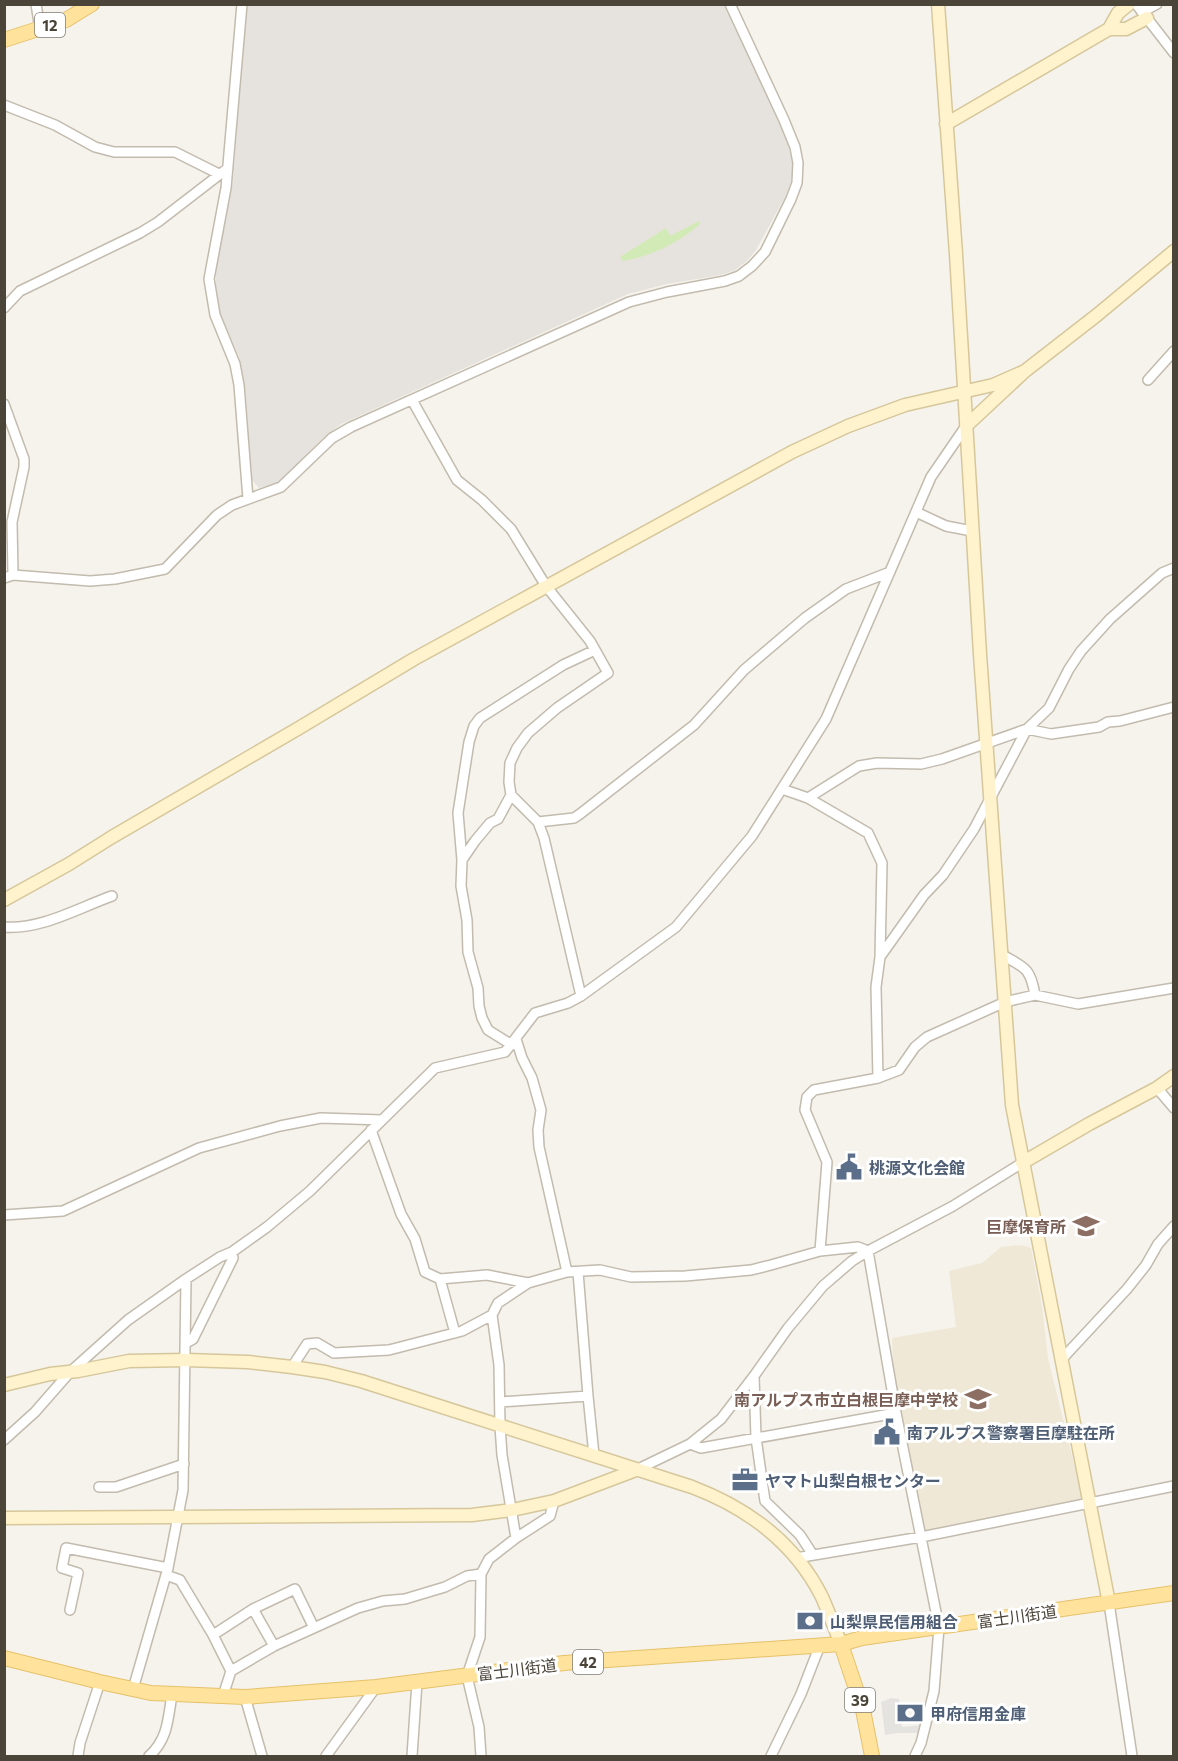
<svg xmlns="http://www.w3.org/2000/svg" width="1178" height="1761" font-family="Commissioner,'Noto Sans JP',sans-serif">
<rect width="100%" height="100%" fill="#f6f3ec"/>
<path fill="#e6e2dd" d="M 246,5 L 724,5 L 778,117 L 788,142 L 793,168 L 791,182 L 785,197 L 756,250 L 747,261 L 735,270 L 721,275 L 667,284 L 628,294 L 359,416 L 341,424 L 322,439 L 279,482 L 259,488 L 252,480 L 245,385 L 239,357 L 220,312 L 216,287 L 216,267 L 233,181 Z"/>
<path fill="#efe8d6" d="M 1021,1245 L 1031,1248 L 1042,1306 L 1048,1358 L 1083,1501 L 925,1531 L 894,1382 L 892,1338 L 956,1327 L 949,1271 L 982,1263 L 1001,1247 Z"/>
<path fill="#d2eab5" d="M 699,221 L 700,224 C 678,243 652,256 623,261 L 620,257 L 666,228 L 670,236 Z"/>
<path fill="#e5e3e0" d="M 891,1698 L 899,1699 L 902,1727 L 922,1725 L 920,1733 L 898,1733 L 885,1735 L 881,1702 Z"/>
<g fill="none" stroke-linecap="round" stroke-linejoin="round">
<g stroke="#c2bbae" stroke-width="12">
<path id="street" d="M 36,4 L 40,29
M 242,4 L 226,188 L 209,279 L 215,315 L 235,364 L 239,385 L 248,499
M 1136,4 L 1174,53
M 1142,12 L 1157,4
M 4,105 L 55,125 L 95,147 L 114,152 L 175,152 L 219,174
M 4,308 L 20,291 L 140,233 L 158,222 L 228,168
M 1148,380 L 1174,351
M 412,400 L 457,480 L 482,500 L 511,529 L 546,586 L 590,641 L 608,673 L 557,708 L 528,733 L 517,748 L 510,763 L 509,782 L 511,795 L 498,819 L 490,823 L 475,841 L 462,860 L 461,886 L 467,920 L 468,952 L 478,988 L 479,1006 L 482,1018 L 488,1030 L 512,1045
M 4,404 L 24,459 L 24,467 L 12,522 L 13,575
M 916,512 L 946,526 L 972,531
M 4,578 L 13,575 L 90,581 L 115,579 L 165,569 L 217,515 L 232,505 L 281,487 L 332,438 L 351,427 L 629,302 L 667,292 L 725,281 L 739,276 L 752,266 L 765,252 L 791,199 L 797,183 L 798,163 L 795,147 L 784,120 L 730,4
M 782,789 L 808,798 L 868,833 L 882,863 L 880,957
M 511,795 L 538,822 L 544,838 L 581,996
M 808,798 L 859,766 L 877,763 L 921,764 L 942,759 L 1027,729 L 1051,734 L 1099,727 L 1108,722 L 1120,721 L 1174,707
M 538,822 L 574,818 L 580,814 L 694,725 L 744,670 L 805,618 L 846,589 L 890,572
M 462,860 L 458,813 L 469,742 L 474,726 L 480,718 L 563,665 L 595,650
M 4,927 C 41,930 78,908 112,896
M 1001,954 C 1024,968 1030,966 1035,995
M 516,1039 L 522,1058 L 532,1078 L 541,1110 L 538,1130 L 539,1147 L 567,1272
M 878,1078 L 876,987 L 880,957 L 924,895 L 943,875 L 974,829 L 1027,729 L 1049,708 L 1069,669 L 1081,651 L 1110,619 L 1162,573 L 1174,568
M 1157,1088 L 1174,1108
M 371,1130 L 401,1214 L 415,1239 L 425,1272 L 440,1279 L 455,1333
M 4,1215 L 63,1211 L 199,1148 L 280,1126 L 321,1118 L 382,1120
M 820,1251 L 827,1162 L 805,1110 L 807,1097 L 814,1090 L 878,1078 L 899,1070 L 915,1047 L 927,1037 L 1005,1002 L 1035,995 L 1078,1004 L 1174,988
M 868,1251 L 896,1413 L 939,1627 L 934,1691 L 921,1743 L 915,1756
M 440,1279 L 487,1275 L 528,1283
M 186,1343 L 193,1339 L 233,1258 L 232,1252
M 1062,1359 L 1127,1289 L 1146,1265 L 1158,1244 L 1174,1226
M 292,1367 L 307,1344 L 317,1343 L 334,1353 L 389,1350 L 462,1331 L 492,1315
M 754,1376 L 756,1438 L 765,1501 L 800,1535 L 813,1555
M 588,1396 L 594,1455
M 500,1402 L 588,1396 L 578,1272
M 4,1440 L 35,1412 L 70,1372 L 128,1320 L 186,1279 L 220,1257 L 232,1252 L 267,1227 L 310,1191 L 435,1068 L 505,1052 L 535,1013 L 568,1003 L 581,996 L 676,927 L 752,836 L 826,719 L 931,477 L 966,426
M 690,1444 L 701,1448 L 896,1413
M 636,1470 L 690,1444 L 721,1419 L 754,1376 L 788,1328 L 823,1286 L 852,1261 L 868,1251 L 953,1206 L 1022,1163
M 99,1487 L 116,1487 L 184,1464
M 516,1538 L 502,1455 L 500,1426 L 499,1365 L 492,1315 L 498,1303 L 528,1283 L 567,1272 L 600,1270 L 631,1277 L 685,1276 L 751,1270 L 771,1265 L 820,1251 L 858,1247 L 868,1251
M 796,1558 L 921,1537 L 1174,1486
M 166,1575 L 180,1580 L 213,1635 L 231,1671
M 1109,1603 L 1132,1756
M 253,1609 L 274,1646
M 70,1610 L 78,1573 L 62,1568 L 66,1548 L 168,1568
M 213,1635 L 253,1609 L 295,1589 L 314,1628
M 133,1689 L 168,1568 L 183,1490 L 186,1279
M 223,1696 L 231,1671 L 274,1646 L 358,1608 L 383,1601 L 405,1599 L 445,1587 L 467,1576 L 481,1574
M 245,1697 L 262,1756
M 78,1756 L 80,1743 L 100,1682
M 149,1756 C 168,1739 168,1719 172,1694
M 326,1756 L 376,1687
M 412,1756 L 417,1682
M 481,1756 L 479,1727 L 467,1676 L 480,1637 L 481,1574 L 489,1559 L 516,1538 L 550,1516 L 554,1501
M 771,1756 L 801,1694 L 820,1645"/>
</g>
<g stroke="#d6c79b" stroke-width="15">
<path id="secondary" d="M 938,4 L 956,254 L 980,654 L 1012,1105 L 1109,1603
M 1109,29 L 1118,13 L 1129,4
M 946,124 L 1109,29 L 1126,29 L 1147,18
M 966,426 L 1025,371 L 1097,315 L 1174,251
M 4,900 L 69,864 L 112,837 L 299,728 L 414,659 L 792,452 L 848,426 L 905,405 L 993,385 L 1025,371
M 1022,1163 L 1089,1124 L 1157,1088 L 1174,1076
M 4,1385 L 50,1374 L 78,1371 L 129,1361 L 186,1360 L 248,1362 L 292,1367 L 325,1372 L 361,1381 L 692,1487 C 747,1508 795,1543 822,1597 C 829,1613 835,1629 841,1644
M 4,1518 L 472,1515 L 512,1510 L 554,1501 L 636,1470"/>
</g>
<g stroke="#e6c16a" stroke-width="16">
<path id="primary" d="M 4,40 L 66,20 L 92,4
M 841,1644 L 863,1710 L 872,1756
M 4,1658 L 100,1682 L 151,1693 L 245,1697 L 376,1687 L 564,1663 L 841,1644 L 862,1638 L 1174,1593"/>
</g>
<use href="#street" stroke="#fff" stroke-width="9"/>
<use href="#secondary" stroke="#fff3cd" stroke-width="12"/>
<use href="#primary" stroke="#ffe39c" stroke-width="14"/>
</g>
<defs>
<g id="civic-bare" transform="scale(2.07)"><path d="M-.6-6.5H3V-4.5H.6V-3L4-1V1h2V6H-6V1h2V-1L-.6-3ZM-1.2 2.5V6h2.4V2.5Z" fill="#5c6f8a" stroke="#fff" stroke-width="2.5" paint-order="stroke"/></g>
<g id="school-bare" transform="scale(2.07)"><path d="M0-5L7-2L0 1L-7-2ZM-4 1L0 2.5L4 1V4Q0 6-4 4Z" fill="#8d6e63" stroke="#fff" stroke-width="2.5" paint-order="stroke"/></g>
<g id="office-bare" transform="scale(2.07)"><path d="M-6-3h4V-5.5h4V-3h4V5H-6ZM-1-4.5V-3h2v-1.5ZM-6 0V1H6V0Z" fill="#5c6f8a" stroke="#fff" stroke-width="2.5" paint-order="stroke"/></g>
<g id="bank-bare" transform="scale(2.07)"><path d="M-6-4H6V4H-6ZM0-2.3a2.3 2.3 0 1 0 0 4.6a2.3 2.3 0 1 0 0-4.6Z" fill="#5c6f8a" stroke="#fff" stroke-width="2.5" paint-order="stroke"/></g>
</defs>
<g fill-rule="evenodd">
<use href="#civic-bare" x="849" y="1167"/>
<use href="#school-bare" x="1086" y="1226"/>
<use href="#school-bare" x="978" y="1399"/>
<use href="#civic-bare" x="887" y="1432"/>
<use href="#office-bare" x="745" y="1480"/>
<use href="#bank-bare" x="810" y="1621"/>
<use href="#bank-bare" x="910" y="1713"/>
</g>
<g text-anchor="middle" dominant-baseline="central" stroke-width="6" stroke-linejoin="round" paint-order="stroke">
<g fill="#fff" stroke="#817c74" stroke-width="1.5">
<rect x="35" y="13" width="30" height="24" rx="4.5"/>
<rect x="573" y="1650" width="30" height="24" rx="4.5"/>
<rect x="845" y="1688" width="30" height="24" rx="4.5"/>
</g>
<g font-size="15" font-weight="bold" fill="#4b4439">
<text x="50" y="25">12</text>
<text x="588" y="1662">42</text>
<text x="860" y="1700">39</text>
</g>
<g font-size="16" font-weight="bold" fill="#4e5e75" stroke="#fff" text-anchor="start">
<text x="869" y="1167">桃源文化会館</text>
<text x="907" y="1432">南アルプス警察署巨摩駐在所</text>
<text x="765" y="1480">ヤマト山梨白根センター</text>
<text x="830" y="1621">山梨県民信用組合</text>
<text x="930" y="1713">甲府信用金庫</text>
</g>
<g font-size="16" font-weight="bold" fill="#785e54" stroke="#fff" text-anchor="end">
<text x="1066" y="1226">巨摩保育所</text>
<text x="958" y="1399">南アルプス市立白根巨摩中学校</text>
</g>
<g font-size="16" fill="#4b4439" stroke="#fff">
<text transform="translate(1017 1616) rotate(-8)">富士川街道</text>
<text transform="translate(517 1669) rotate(-7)">富士川街道</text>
</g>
</g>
<rect width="1178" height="1761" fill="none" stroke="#4b4439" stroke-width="12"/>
</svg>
